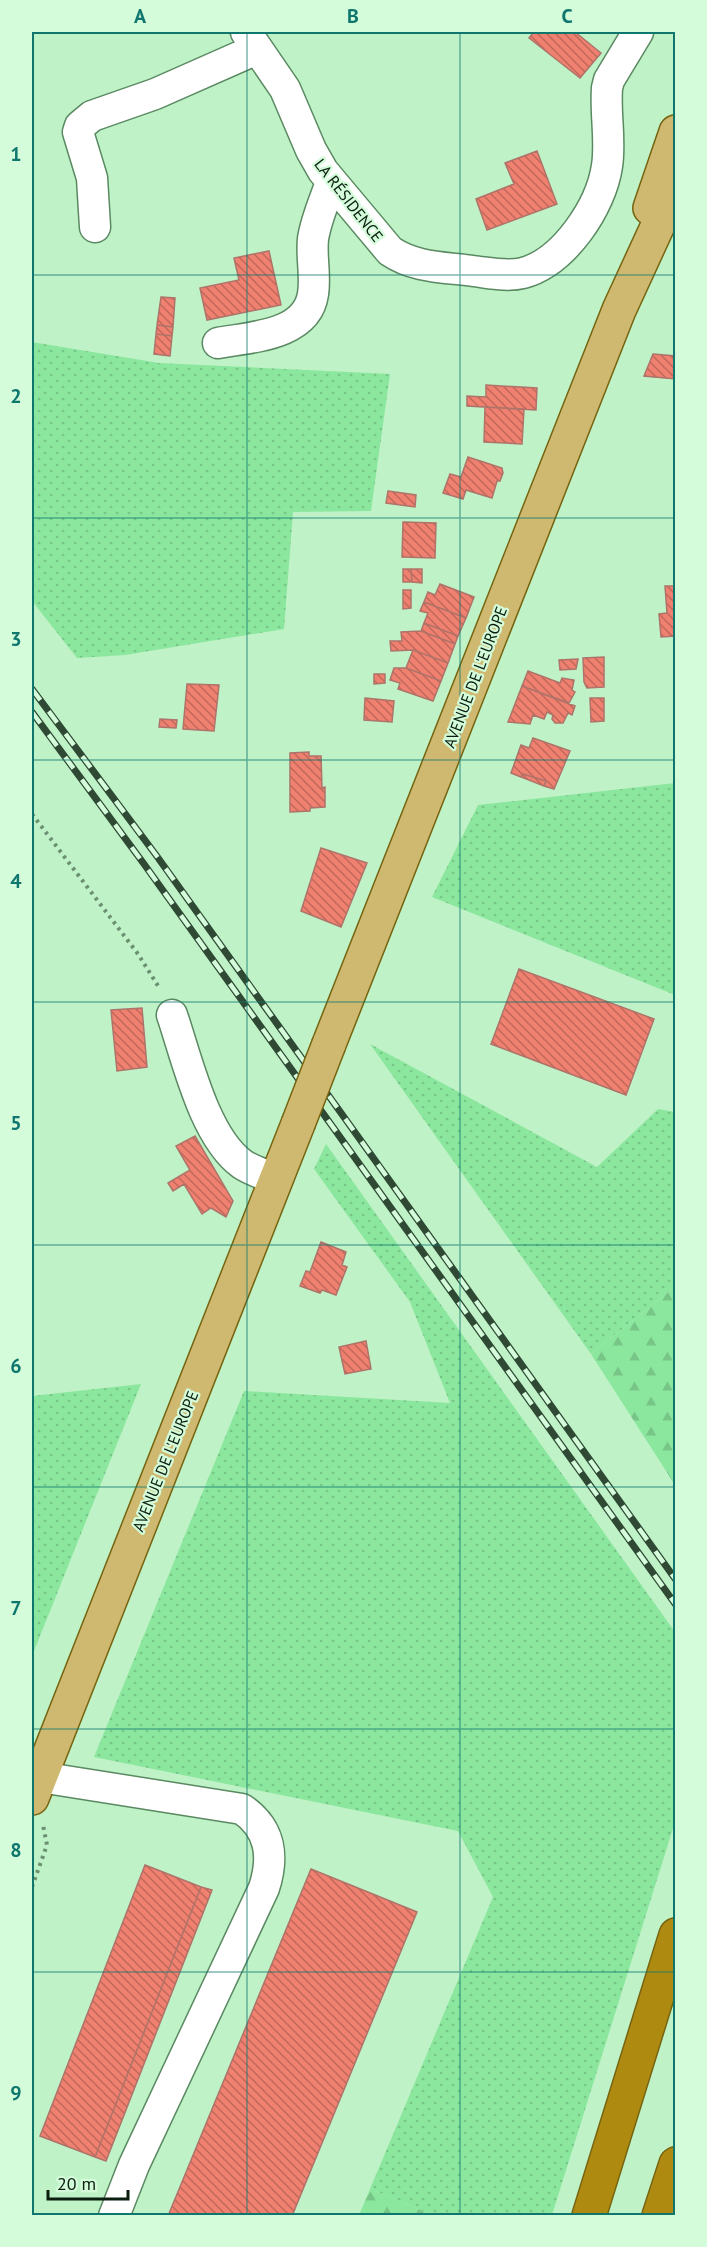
<svg xmlns="http://www.w3.org/2000/svg" width="707" height="2247" font-family="'PT Sans',sans-serif">
<defs>
<pattern id="grass-dots" width="8" height="8" patternUnits="userSpaceOnUse" patternTransform="scale(1.5)"><rect width="8" height="8" fill="#8ce79e"/><path d="M2 2h.1M6 6h.1" fill="none" stroke="#77c687" stroke-width="1.8" stroke-linecap="round"/></pattern>
<pattern id="forest-firs" width="22" height="20" patternUnits="userSpaceOnUse" patternTransform="scale(1.5)"><rect width="22" height="20" fill="#8ce79e"/><path d="M5 1l3.5 6h-7zM16 11l3.5 6h-7z" fill="#77c687"/></pattern>
<pattern id="building-back-hatch" width="6" height="6" patternUnits="userSpaceOnUse" patternTransform="scale(1.5)"><rect width="6" height="6" fill="#f08070"/><path d="M-1 5l2 2M0 0l6 6M5-1l2 2" fill="none" stroke="#c1685a"/></pattern>
</defs>
<rect width="100%" height="100%" fill="#bff2c7"/>
<path fill="url(#grass-dots)" d="M 32,342 L 159,363 L 390,374 L 371,511 L 293,512 L 284,629 L 125,655 L 77,658 L 32,601 Z
M 675,783 L 675,995 L 432,897 L 478,805 Z
M 370,1044 L 597,1167 L 658,1109 L 675,1112 L 675,1287 L 591,1354 Z
M 326,1144 L 675,1632 L 675,1822 L 552,2215 L 433,2215 L 370,2189 L 493,1897 L 458,1831 L 94,1757 L 244,1391 L 450,1403 L 410,1302 L 314,1169 Z
M 141,1384 L 32,1656 L 32,1396 Z"/>
<path fill="url(#forest-firs)" d="M 675,1287 L 675,1485 L 591,1354 Z
M 370,2189 L 433,2215 L 359,2215 Z"/>
<path fill="url(#building-back-hatch)" stroke="#ae7369" stroke-width="1.5" d="M 534,32 L 575,32 L 601,53 L 580,78 L 529,38 Z
M 537,151 L 557,204 L 487,230 L 476,199 L 514,184 L 505,163 Z
M 269,251 L 281,305 L 207,320 L 200,288 L 239,280 L 234,258 Z
M 161,297 L 175,298 L 173,327 L 157,325 Z
M 157,325 L 173,327 L 172,336 L 156,334 Z
M 156,334 L 172,336 L 170,356 L 154,354 Z
M 653,354 L 676,356 L 676,379 L 644,376 Z
M 486,385 L 537,388 L 536,410 L 467,406 L 467,396 L 486,397 Z
M 485,407 L 524,409 L 522,444 L 484,442 Z
M 468,457 L 502,468 L 503,473 L 500,481 L 497,481 L 492,498 L 466,490 L 463,499 L 443,493 L 450,474 L 461,477 Z
M 388,491 L 416,495 L 415,507 L 386,503 Z
M 403,522 L 436,523 L 435,558 L 402,557 Z
M 403,569 L 411,569 L 412,582 L 403,582 Z
M 411,569 L 422,569 L 422,583 L 412,582 Z
M 440,584 L 474,597 L 466,618 L 424,602 L 428,592 L 435,595 Z
M 665,586 L 676,586 L 676,636 L 661,637 L 659,614 L 667,613 Z
M 403,590 L 411,590 L 411,608 L 403,609 Z
M 424,602 L 466,618 L 458,636 L 424,623 L 428,613 L 420,611 Z
M 424,623 L 458,636 L 455,644 L 421,631 Z
M 421,631 L 455,644 L 448,663 L 413,650 L 391,651 L 390,641 L 402,641 L 401,632 Z
M 413,650 L 448,663 L 441,681 L 406,668 Z
M 604,657 L 604,687 L 587,688 L 584,682 L 583,658 Z
M 578,659 L 576,669 L 560,670 L 559,660 Z
M 394,668 L 406,668 L 441,681 L 433,701 L 398,689 L 400,683 L 390,680 Z
M 528,671 L 560,683 L 562,678 L 574,680 L 572,690 L 575,692 L 569,703 L 522,686 Z
M 374,674 L 385,674 L 385,683 L 374,684 Z
M 187,684 L 219,685 L 214,731 L 183,729 Z
M 522,686 L 575,706 L 572,715 L 568,713 L 563,723 L 555,723 L 552,719 L 553,715 L 547,712 L 544,719 L 533,715 L 530,724 L 508,722 Z
M 365,698 L 394,701 L 392,722 L 364,720 Z
M 590,698 L 604,698 L 604,721 L 591,722 Z
M 160,719 L 177,720 L 176,728 L 159,727 Z
M 533,738 L 570,751 L 554,789 L 544,786 L 546,781 L 523,774 L 521,777 L 511,773 L 521,745 L 529,748 Z
M 309,752 L 309,756 L 321,756 L 322,788 L 325,787 L 325,807 L 310,808 L 310,811 L 290,812 L 290,753 Z
M 523,774 L 546,781 L 544,786 L 521,777 Z
M 321,848 L 367,863 L 341,927 L 301,911 Z
M 519,969 L 654,1019 L 626,1095 L 491,1044 Z
M 142,1008 L 147,1067 L 117,1071 L 111,1010 Z
M 195,1136 L 233,1201 L 226,1217 L 211,1208 L 202,1214 L 184,1184 L 173,1191 L 168,1183 L 190,1170 L 176,1146 Z
M 321,1242 L 346,1252 L 342,1265 L 347,1267 L 336,1295 L 322,1290 L 320,1293 L 300,1286 L 306,1271 L 310,1272 Z
M 366,1341 L 371,1369 L 345,1374 L 339,1347 Z
M 145,1865 L 201,1887 L 95,2157 L 40,2136 Z
M 311,1869 L 417,1912 L 292,2216 L 168,2216 Z
M 201,1887 L 212,1890 L 106,2161 L 95,2157 Z"/>
<g fill="none" stroke-linecap="round" stroke-linejoin="round">
<g stroke="#5a8962" stroke-width="33">
<path id="minor" d="M 246,32 L 285,89 L 311,150 L 323,171 L 390,251 C 415,268 444,267 473,271 C 490,273 507,277 523,273 C 564,262 601,207 607,166 C 611,141 605,114 607,88 L 609,80 L 638,32
M 95,227 L 92,178 L 78,132 L 80,126 L 92,116 L 155,94 L 257,49
M 218,343 C 250,337 307,336 313,294 C 316,276 311,257 313,239 C 316,219 325,200 331,182
M 172,1015 C 187,1059 204,1136 242,1164 C 252,1171 264,1174 276,1179
M 40,1777 L 242,1809 C 271,1829 274,1857 264,1888 L 134,2165 L 114,2216"/>
</g>
<g stroke="#766410" stroke-width="36">
<path id="major" d="M 650,208 L 676,132
M 329,1044 L 619,310 L 676,186
M 32,1798 L 298,1124"/>
</g>
<g stroke="#766410" stroke-width="36">
<path id="highway" d="M 589,2216 L 676,1935
M 659,2216 L 676,2164"/>
</g>
<path stroke="#6b8f71" stroke-width="4" stroke-dasharray="3 4.5" stroke-linecap="butt" d="M 32,814 L 138,954 L 160,989
M 32,1887 L 47,1845 L 43,1825"/>
<use href="#minor" stroke="#fff" stroke-width="30"/>
<use href="#major" stroke="#cfb970" stroke-width="33"/>
<use href="#highway" stroke="#af8a11" stroke-width="33"/>
<g stroke="#2f4934" stroke-width="7">
<path id="rail" d="M 32,689 L 156,855 L 676,1580
M 32,712 L 144,864 L 676,1605"/>
</g>
<use href="#rail" stroke="#d4fcda" stroke-width="4.5" stroke-dasharray="14" stroke-linecap="butt"/>
<g stroke="#766410" stroke-width="36" stroke-linecap="butt">
<path id="major-bridge" d="M 298,1124 L 329,1044"/>
</g>
<use href="#major-bridge" stroke="#cfb970" stroke-width="33"/>
</g>
<path fill="none" stroke="#0f766e" stroke-width="1.5" stroke-opacity="0.55" d="M 247,32 L 247,2216M 460,32 L 460,2216M 32,275 L 676,275M 32,518 L 676,518M 32,760 L 676,760M 32,1002 L 676,1002M 32,1245 L 676,1245M 32,1487 L 676,1487M 32,1729 L 676,1729M 32,1972 L 676,1972"/>
<g text-anchor="middle" dominant-baseline="central" stroke-width="4.5" stroke-linejoin="round" paint-order="stroke">
<g font-size="16" fill="#0b1e0f" stroke="#d4fcda">
<text transform="translate(349 200) rotate(52)">LA RÉSIDENCE</text>
<text transform="translate(475 677) rotate(-69)">AVENUE DE L'EUROPE</text>
<text transform="translate(165 1461) rotate(-68)">AVENUE DE L'EUROPE</text>
</g>
</g>
<rect width="707" height="2247" fill="none" stroke="#d4fcda" stroke-width="66"/>
<path d="M48 2190v9h80v-9" fill="none" stroke="#0b1e0f" stroke-width="3"/>
<text x="57" y="2190" font-size="18" fill="#0b1e0f" stroke="#d4fcda" stroke-width="4.5" paint-order="stroke">20 m</text>
<rect x="33" y="33" width="641" height="2181" fill="none" stroke="#0f766e" stroke-width="2"/>
<g font-size="20" text-anchor="middle" font-weight="bold" fill="#0f766e">
<text x="140" y="23">A</text>
<text x="353" y="23">B</text>
<text x="567" y="23">C</text>
<text x="16" y="161">1</text>
<text x="16" y="403">2</text>
<text x="16" y="646">3</text>
<text x="16" y="888">4</text>
<text x="16" y="1130">5</text>
<text x="16" y="1373">6</text>
<text x="16" y="1615">7</text>
<text x="16" y="1857">8</text>
<text x="16" y="2100">9</text>
</g>
</svg>
